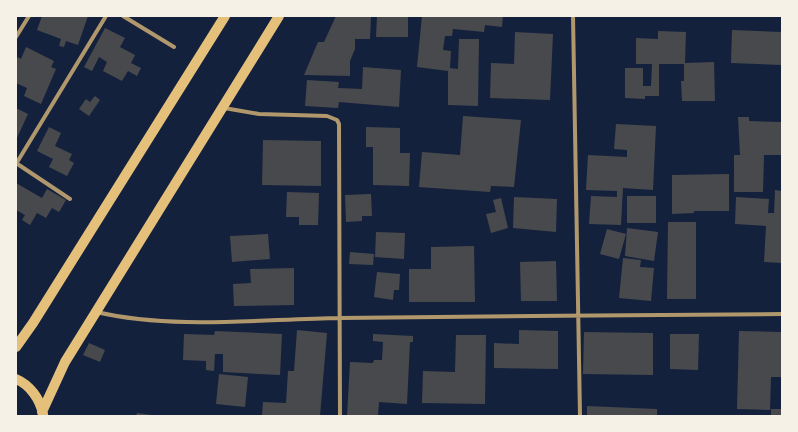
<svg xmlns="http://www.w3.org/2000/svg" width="798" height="432" font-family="'PT Serif',serif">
<rect width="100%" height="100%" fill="#14213d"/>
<path fill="#48494c" d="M 42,16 L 74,17 L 88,16 L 78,45 L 66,41 L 64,47 L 59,46 L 61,39 L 37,30 Z
M 336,16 L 371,16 L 370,39 L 355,39 L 355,49 L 350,61 L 350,76 L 304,75 L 318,42 L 324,42 Z
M 377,16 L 408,16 L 408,37 L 376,37 Z
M 422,16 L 503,16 L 502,27 L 485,25 L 484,32 L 453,29 L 452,36 L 445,36 L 443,50 L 451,51 L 450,68 L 458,69 L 459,39 L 479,39 L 478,106 L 448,105 L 448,71 L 417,67 Z
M 105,28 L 125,38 L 120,47 L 135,55 L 131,63 L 141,68 L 137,76 L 128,71 L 122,81 L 103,71 L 107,62 L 99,57 L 92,71 L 84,67 Z
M 732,30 L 782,32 L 782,65 L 731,63 Z
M 658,31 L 686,32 L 685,63 L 714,62 L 715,101 L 682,101 L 681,81 L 684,81 L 684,64 L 659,64 L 659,96 L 645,96 L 645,99 L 625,98 L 625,68 L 643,68 L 643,86 L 651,86 L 652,64 L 636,64 L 636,38 L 658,39 Z
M 515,32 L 553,34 L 550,100 L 490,98 L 491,63 L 514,64 Z
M 26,47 L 54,61 L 51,67 L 56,69 L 41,104 L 24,96 L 27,88 L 16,83 L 16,60 L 18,57 L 21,59 Z
M 363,67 L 401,70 L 399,107 L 339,102 L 338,108 L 305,106 L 307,80 L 339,82 L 338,88 L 362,89 Z
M 95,96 L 100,100 L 89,116 L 79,109 L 86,99 L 90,102 Z
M 16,108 L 28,114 L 16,140 Z
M 463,116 L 521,120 L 514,187 L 491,186 L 490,192 L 419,187 L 422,152 L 460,155 Z
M 738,117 L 749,117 L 749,121 L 782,122 L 782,155 L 764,155 L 763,192 L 734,192 L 734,155 L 740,155 Z
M 616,124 L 656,126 L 653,190 L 623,188 L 621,225 L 589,224 L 591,196 L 617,197 L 617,191 L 586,190 L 588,155 L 627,157 L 627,150 L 614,149 Z
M 49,127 L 61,133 L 55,146 L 72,154 L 69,160 L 74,163 L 67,176 L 49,167 L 53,159 L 37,151 Z
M 366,127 L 400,128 L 400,153 L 410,153 L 409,186 L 373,185 L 373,147 L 366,147 Z
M 263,140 L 321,141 L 321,186 L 262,185 Z
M 729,174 L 729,211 L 694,211 L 694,213 L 672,214 L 672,175 Z
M 16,183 L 42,198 L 47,189 L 66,200 L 59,212 L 52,208 L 46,218 L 37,213 L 30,225 L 22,220 L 25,215 L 16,210 Z
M 775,190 L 782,191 L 782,263 L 764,262 L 766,226 L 735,224 L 736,197 L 769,199 L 768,213 L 774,213 Z
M 287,192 L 319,193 L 318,225 L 299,225 L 299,217 L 286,217 Z
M 371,194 L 372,216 L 362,216 L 362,221 L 346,222 L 345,195 Z
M 627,196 L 656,196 L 656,223 L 627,223 Z
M 514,197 L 557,199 L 556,232 L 513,228 Z
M 501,198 L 508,228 L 491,233 L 486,214 L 496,212 L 493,200 Z
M 668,222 L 696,222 L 696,299 L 667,299 Z
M 627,228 L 658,232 L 654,261 L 625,256 Z
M 607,229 L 626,234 L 619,259 L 600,254 Z
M 376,232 L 405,233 L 404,259 L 375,257 Z
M 268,234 L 270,259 L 232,262 L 230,236 Z
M 474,246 L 475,302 L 409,302 L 409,269 L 431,269 L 431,247 Z
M 350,252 L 374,254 L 373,265 L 349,264 Z
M 623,258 L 641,260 L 640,267 L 654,268 L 651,301 L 619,298 Z
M 556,261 L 557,301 L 521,301 L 520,262 Z
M 294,268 L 294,305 L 234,306 L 233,284 L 251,283 L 250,269 Z
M 377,272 L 400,274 L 399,290 L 394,290 L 393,300 L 374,297 Z
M 297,330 L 327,333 L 320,416 L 262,416 L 263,402 L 286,403 L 288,371 L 294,371 Z
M 519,330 L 558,331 L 558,369 L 494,368 L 494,343 L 519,344 Z
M 215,331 L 282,334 L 280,375 L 223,372 L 223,354 L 215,354 L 214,371 L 206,370 L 206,361 L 183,360 L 184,334 L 214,335 Z
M 739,331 L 782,332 L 782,377 L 771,377 L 770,410 L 737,409 Z
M 584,332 L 653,333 L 653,375 L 583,374 Z
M 373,334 L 413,336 L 413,342 L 410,342 L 407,404 L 379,402 L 378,416 L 347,416 L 350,362 L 373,363 L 374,360 L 382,360 L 383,342 L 373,341 Z
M 670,334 L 699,334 L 698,370 L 670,369 Z
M 456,335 L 486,335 L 485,404 L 422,403 L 423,371 L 455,372 Z
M 89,343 L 105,350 L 100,362 L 83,355 Z
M 219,374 L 248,377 L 245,407 L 216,404 Z
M 587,406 L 657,409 L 657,416 L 587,416 Z
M 771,409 L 782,409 L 782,416 L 771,416 Z
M 137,413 L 152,415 L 152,416 L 136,416 Z"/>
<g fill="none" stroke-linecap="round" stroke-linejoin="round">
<path stroke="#b1986c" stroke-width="4" d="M 123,16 L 174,47
M 573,16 L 580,416
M 16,37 L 29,16
M 224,108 L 259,114 L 327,116 L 337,120 L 339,124 L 340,416
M 16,163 L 70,199
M 16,164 L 106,16
M 96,312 C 175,330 260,319 340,318 C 487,316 635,315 782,314"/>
<path stroke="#e5c07b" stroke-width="10" d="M 16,347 L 33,323 L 225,16
M 16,379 C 30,385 40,399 43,414
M 42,412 L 65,362 L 279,16"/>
</g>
<rect width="798" height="432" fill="none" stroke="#f6f1e7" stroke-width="34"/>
</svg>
